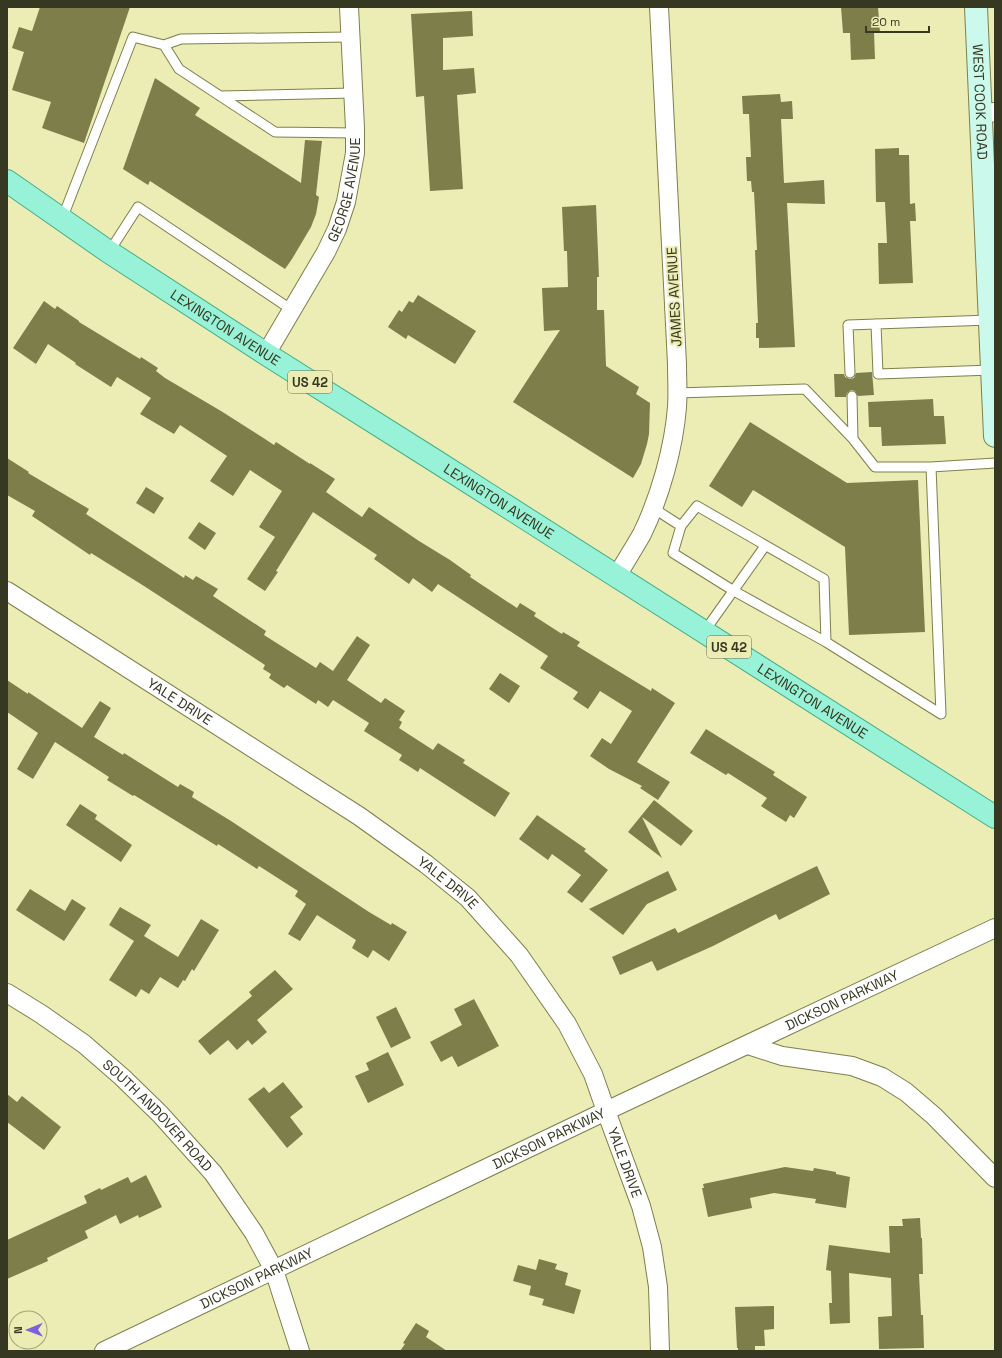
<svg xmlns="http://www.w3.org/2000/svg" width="1002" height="1358" font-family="'Space Grotesk',sans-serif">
<rect width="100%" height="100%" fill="#ecedb5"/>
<path fill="#7d7e4a" d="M 40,7 L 130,7 L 84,143 L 42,128 L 51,102 L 12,90 L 24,52 L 12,48 L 19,27 L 32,31 Z
M 841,7 L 878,7 L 880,32 L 874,32 L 875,59 L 851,60 L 850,33 L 843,33 Z
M 472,11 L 473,36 L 443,38 L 443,70 L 474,68 L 476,93 L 457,95 L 463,189 L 430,191 L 424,96 L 416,97 L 411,14 Z
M 155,78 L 200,108 L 195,115 L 301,183 L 305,140 L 322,141 L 316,195 L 319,197 L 316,214 L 311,227 L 292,259 L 285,269 L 150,181 L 148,185 L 123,169 Z
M 780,94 L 781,102 L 792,101 L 793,119 L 781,119 L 784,183 L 824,180 L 825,204 L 787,203 L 795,347 L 759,348 L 759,338 L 756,338 L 756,323 L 758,323 L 755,250 L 757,250 L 754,192 L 752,192 L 751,181 L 747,181 L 746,157 L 751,157 L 749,114 L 743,114 L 742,96 Z
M 899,148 L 899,155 L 909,155 L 910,204 L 915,203 L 916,221 L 910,221 L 913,283 L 879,284 L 878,243 L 887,243 L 885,202 L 876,202 L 875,149 Z
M 596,205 L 599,277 L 597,277 L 597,310 L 604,310 L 606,366 L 639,387 L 636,394 L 650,403 L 649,434 L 647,444 L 641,464 L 633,478 L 513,402 L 560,330 L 544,331 L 542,288 L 568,287 L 567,251 L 564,251 L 562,207 Z
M 418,295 L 476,331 L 455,364 L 408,335 L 406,339 L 388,327 L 399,310 L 402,312 L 409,301 L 413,303 Z
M 44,301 L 55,309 L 57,306 L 79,321 L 79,322 L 140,359 L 141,357 L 158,368 L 156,371 L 165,378 L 221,411 L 265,439 L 274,445 L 276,442 L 310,464 L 310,463 L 335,479 L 326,492 L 362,517 L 369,507 L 419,541 L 450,560 L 471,575 L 470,577 L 517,608 L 520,603 L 536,613 L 534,616 L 562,634 L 563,632 L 580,642 L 577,646 L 651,691 L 652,688 L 675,703 L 637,762 L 670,782 L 658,800 L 640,788 L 642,786 L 609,769 L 590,756 L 602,738 L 611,744 L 632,711 L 600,691 L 588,709 L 573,699 L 578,692 L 540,668 L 548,656 L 438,584 L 432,592 L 413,578 L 409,584 L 374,559 L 377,555 L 313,512 L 276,571 L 278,572 L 265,591 L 247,579 L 275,537 L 259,527 L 282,491 L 250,470 L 233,496 L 210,481 L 227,456 L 180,425 L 174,434 L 140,414 L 151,398 L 117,377 L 111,387 L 75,364 L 76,363 L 48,344 L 36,364 L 13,348 Z
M 872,372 L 874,395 L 858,396 L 855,391 L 851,390 L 847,393 L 846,397 L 835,397 L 834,374 L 844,374 L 845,377 L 850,379 L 854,378 L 856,373 Z
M 933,399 L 934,416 L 944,416 L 946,444 L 882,446 L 881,427 L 869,427 L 868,402 Z
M 750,422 L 847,483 L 918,480 L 925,632 L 849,635 L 845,547 L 753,490 L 742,507 L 709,486 Z
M 7,458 L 29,472 L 28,473 L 89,509 L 86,514 L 184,578 L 185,575 L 193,580 L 196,576 L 218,589 L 213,596 L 266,631 L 264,635 L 316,668 L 320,662 L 333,671 L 357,636 L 370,645 L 347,680 L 381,703 L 385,698 L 405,711 L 399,720 L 402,722 L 399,728 L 433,750 L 438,743 L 465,760 L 463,763 L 510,793 L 495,817 L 420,768 L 418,772 L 399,760 L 402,755 L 364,731 L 369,723 L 333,700 L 328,707 L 318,700 L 316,704 L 287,685 L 284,688 L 269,678 L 271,674 L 263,669 L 265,665 L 144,586 L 91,553 L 90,555 L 32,516 L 35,511 L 7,495 Z
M 146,487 L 164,498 L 154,514 L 136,503 Z
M 199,522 L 216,533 L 205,550 L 188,538 Z
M 500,673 L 520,686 L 509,703 L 489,689 Z
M 7,680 L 28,694 L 28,692 L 82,728 L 100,701 L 111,708 L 94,737 L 123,755 L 124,753 L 178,787 L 180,784 L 194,792 L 192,797 L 231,821 L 369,912 L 391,925 L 392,923 L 407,932 L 389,961 L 373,950 L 368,958 L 352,948 L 356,940 L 317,915 L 300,941 L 288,934 L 306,904 L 295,896 L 298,891 L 259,866 L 257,869 L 218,844 L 217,846 L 134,795 L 133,796 L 107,780 L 109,777 L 55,742 L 33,779 L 17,769 L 38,733 L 7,712 Z
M 706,729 L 775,772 L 773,775 L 807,797 L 794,818 L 790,815 L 786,822 L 761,806 L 767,798 L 728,773 L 726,775 L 690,753 Z
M 654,800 L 693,831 L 681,846 L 642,817 L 662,858 L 628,832 Z
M 80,804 L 97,815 L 95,819 L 132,845 L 121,862 L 66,825 Z
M 537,815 L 586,849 L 584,851 L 608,870 L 582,903 L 567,892 L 581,875 L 552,854 L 548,860 L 519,839 Z
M 817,866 L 830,894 L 779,920 L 776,914 L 713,946 L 657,971 L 652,961 L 620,975 L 612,957 L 675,928 L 678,933 Z
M 668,871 L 677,890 L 647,904 L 623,935 L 589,909 Z
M 30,889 L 65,911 L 72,899 L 86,908 L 64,941 L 16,910 Z
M 120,907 L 151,925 L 144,936 L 178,957 L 201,919 L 219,930 L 194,971 L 192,969 L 185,981 L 183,980 L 178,988 L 160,977 L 149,994 L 141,989 L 136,997 L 109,980 L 134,941 L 109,925 Z
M 275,970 L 293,989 L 257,1020 L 267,1032 L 252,1045 L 248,1040 L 237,1050 L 228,1040 L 210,1055 L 198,1041 L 252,996 L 249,992 Z
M 474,999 L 499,1046 L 458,1067 L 452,1056 L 441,1062 L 430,1042 L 462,1025 L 454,1009 Z
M 396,1007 L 411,1038 L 391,1048 L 376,1017 Z
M 388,1052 L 404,1085 L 368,1103 L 355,1076 L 369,1070 L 366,1063 Z
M 283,1082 L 303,1107 L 290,1117 L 303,1134 L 287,1148 L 248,1099 L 264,1087 L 269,1093 Z
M 7,1094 L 17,1102 L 22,1096 L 61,1127 L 44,1150 L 7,1122 Z
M 785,1167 L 813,1171 L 814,1168 L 836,1172 L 836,1174 L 850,1177 L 846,1208 L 815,1203 L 816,1199 L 774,1193 L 750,1198 L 752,1208 L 708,1217 L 702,1188 L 704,1188 L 703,1184 Z
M 146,1175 L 162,1207 L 139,1218 L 138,1215 L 120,1224 L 116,1215 L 85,1231 L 88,1238 L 47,1258 L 48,1261 L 7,1279 L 7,1240 L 87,1203 L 84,1196 L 100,1188 L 101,1190 L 128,1177 L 131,1183 Z
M 920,1218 L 921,1238 L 922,1238 L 923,1274 L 919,1274 L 921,1315 L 923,1315 L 924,1348 L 879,1349 L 878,1317 L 892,1316 L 891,1278 L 849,1273 L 850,1323 L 830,1324 L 829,1303 L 832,1303 L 831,1271 L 826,1270 L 829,1245 L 890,1253 L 889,1226 L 903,1226 L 902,1219 Z
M 539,1259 L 557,1264 L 555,1269 L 568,1273 L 565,1285 L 581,1290 L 574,1314 L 542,1305 L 544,1299 L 529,1295 L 531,1286 L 513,1281 L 518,1265 L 536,1270 Z
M 774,1306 L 774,1329 L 764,1330 L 765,1346 L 755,1346 L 755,1351 L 738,1351 L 738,1348 L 737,1348 L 735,1307 Z
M 416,1323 L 429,1331 L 426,1337 L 447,1351 L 400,1351 L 405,1344 L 403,1343 Z"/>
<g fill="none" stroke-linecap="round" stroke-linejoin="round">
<g stroke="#7e7f4b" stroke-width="11">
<path id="lane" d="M 164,45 L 179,69 L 275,132 L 355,133
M 220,96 L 353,93
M 62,219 L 133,37 L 164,45 L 181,39 L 350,37
M 109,252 L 138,207 L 292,310
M 876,324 L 878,374 L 992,370
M 850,373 L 848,325 L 990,320
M 677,393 L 805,389 L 853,439 L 875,467 L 931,467
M 852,396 L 853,439
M 653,508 L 681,526 L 697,506 L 824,579 L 826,642 L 734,591 L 673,553 L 681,526
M 704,632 L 765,546
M 826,642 L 941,714 L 931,467 L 995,463"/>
</g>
<g stroke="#7e7f4b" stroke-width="20">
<g id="street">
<path d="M 981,114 L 995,112"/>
<path id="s1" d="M 266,354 L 326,252 L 337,229 L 346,202 L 355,153 L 355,128 L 349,7"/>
<path d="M 617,576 C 625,562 634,548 642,534 C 660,497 674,447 677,407 C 678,393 677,378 677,364 L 659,7"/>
<path id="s2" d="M 7,591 L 359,816 L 426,864 L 468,898 L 519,955 L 567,1024 L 593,1074 L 606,1111 L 641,1206 L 652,1247 L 658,1287 L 660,1351"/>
<path id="s3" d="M 7,993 L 41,1014 L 84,1044 L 122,1077 L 160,1114 L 213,1173 L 254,1233 L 274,1270 L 300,1351"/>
<path d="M 748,1045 L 782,1056 L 852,1066 L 882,1077 L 906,1092 L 934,1116 L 995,1178"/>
<path id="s4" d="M 104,1351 L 606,1111 L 995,928"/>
</g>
</g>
<g stroke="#7e7f4b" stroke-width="24">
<g id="secondary">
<path id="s5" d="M 976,7 L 995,436"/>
</g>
</g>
<g stroke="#49ac87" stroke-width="24">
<g id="primary">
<path id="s6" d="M 7,181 L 109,252 L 266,354 L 434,460 L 995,817"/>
</g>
</g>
<use href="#lane" stroke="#fff" stroke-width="9"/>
<use href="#street" stroke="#fff" stroke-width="18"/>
<use href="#secondary" stroke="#cbf9eb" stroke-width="22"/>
<use href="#primary" stroke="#97f2d7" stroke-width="22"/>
</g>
<g text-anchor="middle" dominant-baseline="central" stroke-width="4" stroke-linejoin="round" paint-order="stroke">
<g fill="#ecedb5" stroke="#6d6e4e" stroke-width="1">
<rect x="288" y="371" width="44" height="22" rx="3"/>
<rect x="707" y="636" width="44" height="22" rx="3"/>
</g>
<g font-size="13" font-weight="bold" fill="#373822">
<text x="310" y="382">US 42</text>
<text x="729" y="647">US 42</text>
</g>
<g font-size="14" fill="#373822" stroke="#ecedb5">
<text stroke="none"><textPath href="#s5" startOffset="95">WEST COOK ROAD</textPath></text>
<text stroke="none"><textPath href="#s1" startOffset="184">GEORGE AVENUE</textPath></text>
<text transform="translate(674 297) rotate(-93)">JAMES AVENUE</text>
<text stroke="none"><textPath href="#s6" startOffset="263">LEXINGTON AVENUE</textPath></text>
<text stroke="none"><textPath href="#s6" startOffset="587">LEXINGTON AVENUE</textPath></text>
<text stroke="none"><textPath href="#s6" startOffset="959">LEXINGTON AVENUE</textPath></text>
<text stroke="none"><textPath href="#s2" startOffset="205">YALE DRIVE</textPath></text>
<text stroke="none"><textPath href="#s2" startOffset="529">YALE DRIVE</textPath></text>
<text stroke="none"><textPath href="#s4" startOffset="817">DICKSON PARKWAY</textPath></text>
<text stroke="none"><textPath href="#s3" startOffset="195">SOUTH ANDOVER ROAD</textPath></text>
<text stroke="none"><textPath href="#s4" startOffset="493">DICKSON PARKWAY</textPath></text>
<text stroke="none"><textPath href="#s2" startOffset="865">YALE DRIVE</textPath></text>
<text stroke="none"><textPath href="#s4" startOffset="169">DICKSON PARKWAY</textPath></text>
</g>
</g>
<rect width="1002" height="1358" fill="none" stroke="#373822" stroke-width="16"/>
<g transform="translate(28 1330) rotate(269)"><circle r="19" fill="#ecedb5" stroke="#a4a57a"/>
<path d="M0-3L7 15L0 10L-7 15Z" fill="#7b61db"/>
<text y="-6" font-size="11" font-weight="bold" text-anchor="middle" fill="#373822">N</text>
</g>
<path d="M866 26v6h63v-6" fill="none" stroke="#373822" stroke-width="2"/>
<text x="872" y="26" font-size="12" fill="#373822" stroke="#ecedb5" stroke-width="3" paint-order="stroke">20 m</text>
</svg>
